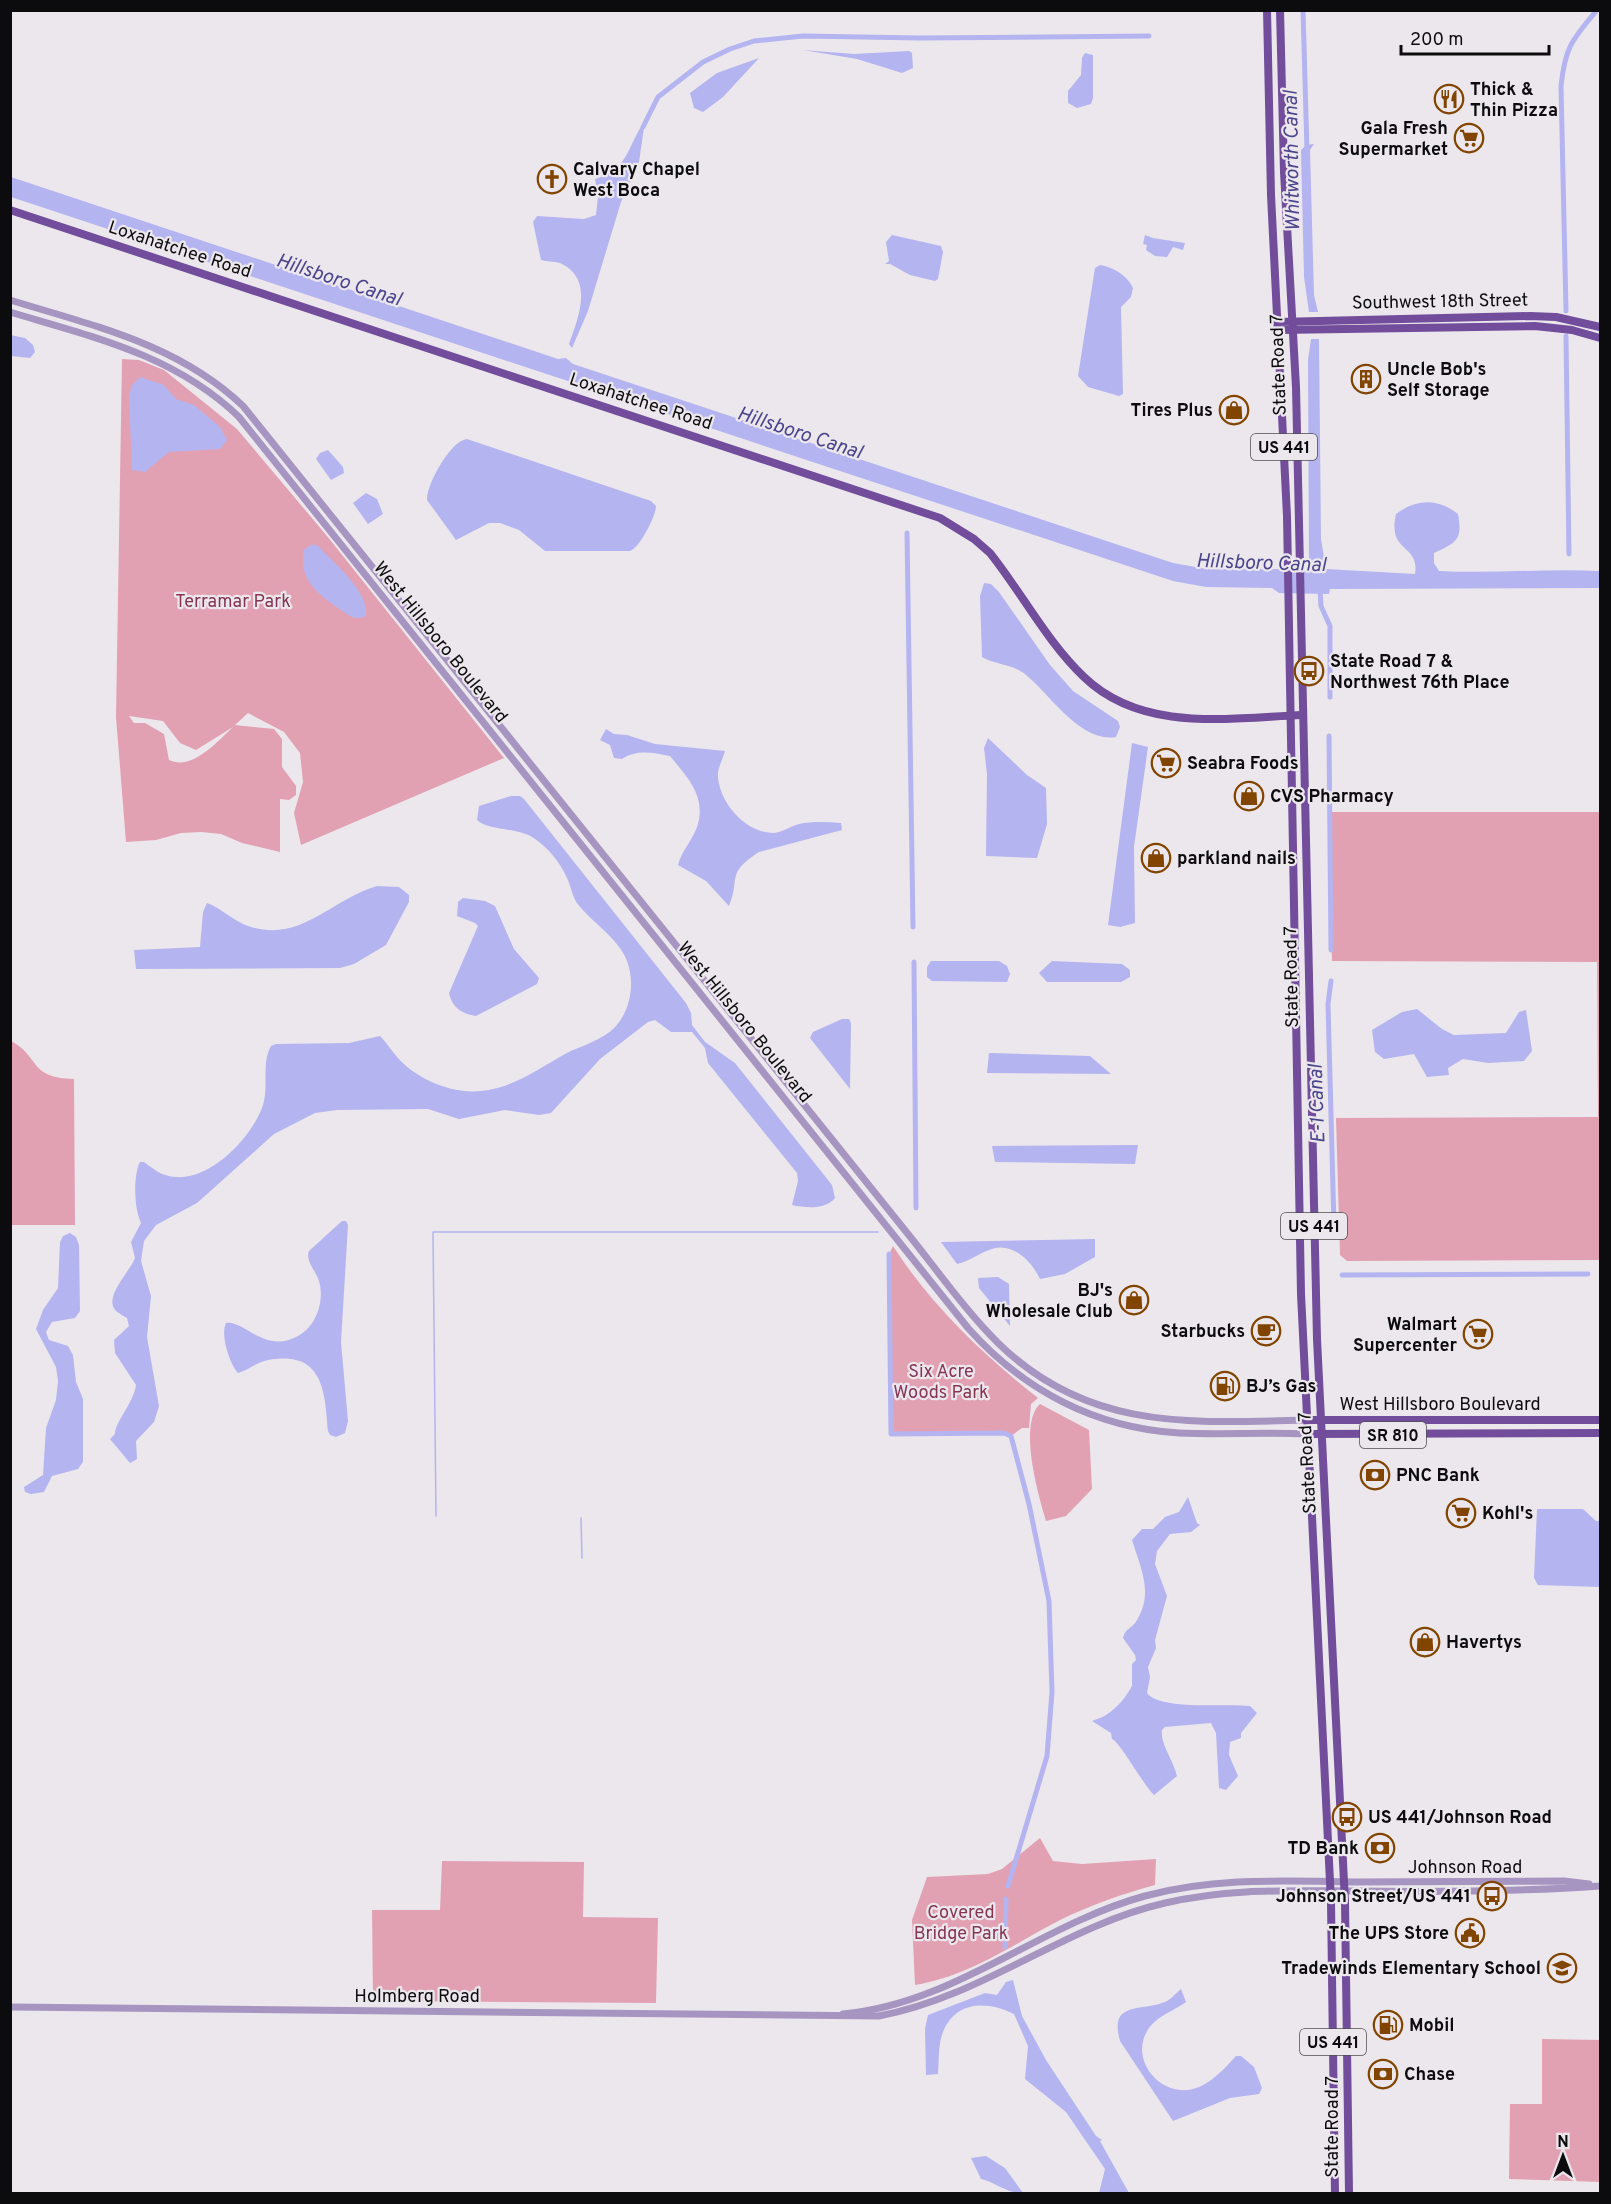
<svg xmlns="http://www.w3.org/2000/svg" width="1611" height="2204" font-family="Overpass,sans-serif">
	<rect width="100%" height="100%" fill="#ece7ec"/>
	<!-- green -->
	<g fill="#e2a1b3" fill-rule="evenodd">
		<path d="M122,359L139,360L164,370L237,429L327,536L504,758L301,845L294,813L303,782L300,753L284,732L248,713L235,725L274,729L282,739V767L296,786V795L289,800L280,799V852L242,843L221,834L201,832L181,833L156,840L126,842L116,717ZM129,716L163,721L180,743L196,750L233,727C217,742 192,771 169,760L164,734L145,723H134Z"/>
		<polygon points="1328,812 1600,812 1599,1260 1347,1261 1340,1255 1336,1118 1598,1117 1597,962 1332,961"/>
		<path d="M11,1041C40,1056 28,1078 74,1079L75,1225H11Z"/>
		<path d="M893,1246C931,1305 983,1355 1038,1398L1031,1404L1029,1428H1022L1011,1436L1004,1433L891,1434L889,1254Z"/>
		<path d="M1040,1404L1089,1430L1092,1489L1066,1516L1046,1521C1038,1495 1018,1424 1040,1404Z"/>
		<path d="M1040,1838L1053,1861L1082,1864L1156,1859L1155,1885C1122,1894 1091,1905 1060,1920C1012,1945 970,1976 915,1985L912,1920L927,1877L988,1874L1002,1869Z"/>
		<polygon points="442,1861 584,1862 583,1917 658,1918 656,2003 373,2001 372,1910 440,1910"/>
		<polygon points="1542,2039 1600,2040 1600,2182 1509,2179 1510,2104 1542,2104"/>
	</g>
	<!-- water -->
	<g fill="#b4b4f0">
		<polygon points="803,50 854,54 909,51 912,53 913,68 902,73 857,59"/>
		<polygon points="1085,53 1093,55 1093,98 1091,104 1077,108 1068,103 1068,91 1081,75 1082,58"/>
		<polygon points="759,58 723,97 703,112 694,108 690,93 717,73"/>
		<path d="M645,121L639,162L621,202L588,311L572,348L569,344C578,318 595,279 560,263C554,261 547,262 541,260L533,222L537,216L584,219L596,215L598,196L595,179C630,169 627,145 645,121Z"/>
		<polygon points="1314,144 1310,150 1314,295 1318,312 1309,312 1304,277 1301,150 1306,145"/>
		<path d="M11,177L558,359L566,358L573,364L1173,563L1207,569H1309L1308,360L1311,339H1319L1321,539L1326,569L1415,574C1420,543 1387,554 1396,514C1416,499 1438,498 1458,514C1463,540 1456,543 1434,553V563L1439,571C1493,574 1547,568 1600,571V588L1330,589L1329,594L1279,593L1272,588L1206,587L1173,581L11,197Z"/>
		<polygon points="892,235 941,246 943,252 938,279 935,281 910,275 890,264 885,264 889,261 886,242"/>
		<polygon points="1145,235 1153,238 1185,243 1183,250 1173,247 1167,257 1155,256 1146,250 1147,245 1143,244"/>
		<path d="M1100,265C1113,267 1128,276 1133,288L1131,297L1121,307L1123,394L1119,396L1088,387L1078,376L1094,274L1095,268Z"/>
		<polygon points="10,335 25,338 33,345 35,352 30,358 11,356"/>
		<polygon points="140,377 164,385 176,399 194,405 220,427 227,440 220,449 169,452 145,472 132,470 129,396 132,385"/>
		<path d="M467,439L651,501L656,506C656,516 639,549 630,551H545L519,530L500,523H489L456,540L427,500C426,485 451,440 467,439Z"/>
		<polygon points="328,450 343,467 344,473 331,480 316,459 320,453"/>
		<polygon points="366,493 377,499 383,514 368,524 353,503"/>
		<path d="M310,545H317C333,562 369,591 366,616C354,621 351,616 341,610C319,595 298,580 304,550Z"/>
		<path d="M984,583L991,584L999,592L1050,665L1073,691L1118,721L1120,727L1116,737C1080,743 1050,694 1026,675C1013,664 996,665 982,657L980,596Z"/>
		<path d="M606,729L614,734L627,735L655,744L725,751C723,759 717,769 718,777C720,803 745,832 772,833C781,833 791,826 799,824C812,821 827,822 841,823L842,830L759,852C725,874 741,878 729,906L706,881L678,865C682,850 692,841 697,827C707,797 688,778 670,756C652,753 638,749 622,759L614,758L610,745L600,740Z"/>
		<polygon points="988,738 1027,775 1046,788 1047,824 1037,858 986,856 987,774 984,748"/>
		<polygon points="1132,743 1148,747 1134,847 1135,923 1120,927 1108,925"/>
		<path d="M511,796H520L524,799L686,1003L691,1013L692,1025L705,1042L735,1063L832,1185L835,1198C825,1210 806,1208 792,1205L798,1181L797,1173L708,1063L705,1048L692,1032H671L655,1020L648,1022L600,1059L551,1113L539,1115L505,1110L459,1119L428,1109L337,1110L315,1113L274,1134L197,1203L156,1225L144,1241L141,1261L151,1296L147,1337L159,1406L154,1422L136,1441L137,1459L130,1463L110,1439L115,1434C114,1424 134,1402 136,1385L115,1353L114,1340L129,1326L127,1318C124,1316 121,1315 119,1313C99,1301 130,1272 135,1258L131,1242L141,1223C134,1209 133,1175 140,1162H144C155,1170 161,1176 176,1177C212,1180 253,1136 263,1105C269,1086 261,1063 271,1046L276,1044L349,1043L380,1036C386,1042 391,1050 397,1057C414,1076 439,1088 464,1091C503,1095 533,1072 565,1054C582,1045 602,1041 616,1026C631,1009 635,982 627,961C618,937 592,923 577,903C572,896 571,886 567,878C560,862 547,846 532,837C517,828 486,830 477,820L479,806Z"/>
		<path d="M377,886L399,887L409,895V902L386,945L354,964L340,968L136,969L134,950L200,947L203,912L207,903C223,909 234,922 251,927C302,942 330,900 377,886Z"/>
		<path d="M463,898L485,901L495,906L514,949L539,978L537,984L476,1016C463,1014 452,1008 449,993L478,926L475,923L457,916L458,902Z"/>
		<polygon points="931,961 999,961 1007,966 1010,974 1007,982 932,981 927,977 927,967"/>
		<polygon points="1052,961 1122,964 1130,970 1130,977 1121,982 1047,982 1039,973"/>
		<polygon points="1417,1009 1442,1029 1454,1035 1506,1033 1519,1012 1526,1010 1532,1051 1524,1061 1488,1063 1463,1059 1448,1068 1449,1075 1427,1077 1414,1054 1384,1059 1375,1052 1372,1030 1402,1012"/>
		<polygon points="842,1019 849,1019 851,1023 850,1089 810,1038 813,1032"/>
		<polygon points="989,1053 1090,1056 1111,1074 987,1073"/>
		<polygon points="1138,1145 1135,1164 995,1162 992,1146"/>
		<path d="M342,1221H346L348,1225L341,1342L348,1421L345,1433L336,1437L330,1435L328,1431C325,1391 323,1350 268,1360C257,1362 249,1370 238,1373C230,1364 220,1335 226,1323C244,1320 264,1353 296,1337C316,1328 325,1301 319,1281C316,1271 305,1261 309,1251Z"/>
		<polygon points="70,1233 76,1237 79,1245 80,1311 75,1318 52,1322 46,1332 49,1340 68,1346 73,1355 76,1382 83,1399 83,1462 78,1469 52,1476 44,1492 31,1494 25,1492 24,1487 43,1475 46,1428 56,1400 58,1381 56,1367 36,1329 43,1310 58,1288 60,1242 63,1236"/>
		<path d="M1095,1239V1257L1065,1274L1040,1279C1032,1262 1013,1242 992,1249C979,1253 970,1261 957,1264L941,1242Z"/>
		<polygon points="998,1277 1009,1284 1010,1326 979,1288 978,1278"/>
		<path d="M1188,1497L1197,1523L1200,1525L1191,1532L1170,1534L1157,1551L1155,1564L1167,1596L1155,1640L1156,1648L1148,1667L1150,1677L1147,1693C1160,1711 1228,1703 1250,1706L1257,1713L1241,1733V1738L1230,1742L1229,1755L1238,1776L1226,1790L1219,1788L1216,1733L1211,1723L1165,1727L1162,1730C1160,1744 1173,1759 1177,1776L1154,1795C1142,1783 1120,1742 1112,1739L1111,1733L1092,1721C1096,1719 1101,1718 1106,1715C1118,1707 1126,1697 1132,1686V1664L1136,1660L1135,1655L1123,1638C1125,1628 1132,1629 1137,1620C1154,1592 1140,1567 1132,1540L1142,1529H1153L1165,1517L1179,1512Z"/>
		<polygon points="1537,1509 1583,1509 1596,1521 1600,1521 1600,1587 1538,1585 1534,1578"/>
		<path d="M1013,1980L1022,2016L1046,2060L1096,2136L1102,2140L1100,2141L1129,2193H1099L1105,2169L1066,2112L1025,2079L1028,2046L1014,2014C988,2001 956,2000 943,2032C938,2044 939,2061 938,2074L926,2075L925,2029L928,2015L985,1993L997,1995L1006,1982Z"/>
		<path d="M1181,1989L1186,2002C1172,2012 1154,2017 1146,2033C1131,2063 1162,2097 1193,2089C1210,2085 1225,2068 1236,2056H1241L1254,2067L1262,2088L1259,2094L1230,2098L1173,2121L1120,2041C1109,2002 1139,2011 1162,2003C1170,2001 1175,1994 1181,1989Z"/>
		<path d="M986,2156L1005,2168L1023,2193C1008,2194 995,2182 981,2179L971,2158Z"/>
	</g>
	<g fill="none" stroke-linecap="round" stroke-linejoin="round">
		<!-- stream -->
		<g stroke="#b4b4f0" stroke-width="1.5">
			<polyline points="436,1516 433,1232 878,1232"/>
			<polyline points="581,1518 582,1558"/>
		</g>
		<!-- canal -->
		<g stroke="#b4b4f0" stroke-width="5">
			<polyline points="1303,10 1307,151"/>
			<polyline points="643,127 658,97 703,62 730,49 754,41 803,36 920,38 1149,36"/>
			<path d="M1566,311L1561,86C1565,47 1572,40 1597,10"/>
			<polyline points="1566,336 1569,554"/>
			<polyline points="907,533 913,927"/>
			<polyline points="1320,590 1321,606 1330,626 1330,697"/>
			<polyline points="1329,736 1331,950"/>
			<polyline points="914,962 916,1208"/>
			<polyline points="1331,981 1328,1004 1334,1226"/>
			<polyline points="889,1254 891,1434 1004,1433 1011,1436 1029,1504 1049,1601 1052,1692 1047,1756 1008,1886"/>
			<polyline points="1342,1275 1588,1274"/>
			<polyline points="1005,1947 1006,1899"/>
		</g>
		<!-- minor -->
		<g stroke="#a795c1" stroke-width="7">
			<path d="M10,300C94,326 178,344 243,406L908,1234C937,1270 965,1310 998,1343C1088,1431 1190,1423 1306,1420"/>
			<path d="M10,312C93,337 175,355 239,417L968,1328C1023,1390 1095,1428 1179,1433C1221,1435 1264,1432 1307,1434"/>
			<path d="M10,2007L879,2016C982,1997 1064,1926 1165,1903C1231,1888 1288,1891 1355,1891C1437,1892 1519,1892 1600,1886"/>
			<path d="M843,2014C954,2004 1039,1925 1145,1896C1215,1877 1284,1881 1356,1882C1425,1882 1495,1881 1564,1881L1589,1884"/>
		</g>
		<!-- major -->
		<g stroke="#714d9b" stroke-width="8">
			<polyline points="1267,10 1271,195 1287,516 1301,1294 1331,1902 1335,2194"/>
			<polyline points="1280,10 1284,172 1296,387 1317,1339 1345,1902 1349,2194"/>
			<path d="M10,210L940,518L974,539L990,553C1022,593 1047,642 1084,677C1142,733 1229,718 1302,715"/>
			<polyline points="1278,322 1530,316 1556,317 1600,327"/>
			<polyline points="1279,330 1535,326 1572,330 1600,338"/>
			<polyline points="1306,1420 1600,1420"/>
			<polyline points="1307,1434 1600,1433"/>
		</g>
	</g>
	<!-- icons -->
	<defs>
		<g id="restaurant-ring" transform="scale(1.5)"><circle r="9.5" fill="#ece7ec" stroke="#814500" stroke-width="1.5"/><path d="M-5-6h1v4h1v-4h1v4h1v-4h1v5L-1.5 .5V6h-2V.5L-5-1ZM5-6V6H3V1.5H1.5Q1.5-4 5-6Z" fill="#814500"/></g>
		<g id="supermarket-ring" transform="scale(1.5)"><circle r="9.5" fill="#ece7ec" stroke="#814500" stroke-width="1.5"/><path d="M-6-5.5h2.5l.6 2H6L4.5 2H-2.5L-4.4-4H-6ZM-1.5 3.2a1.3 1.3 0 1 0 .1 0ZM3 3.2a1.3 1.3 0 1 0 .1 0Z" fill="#814500"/></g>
		<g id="church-ring" transform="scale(1.5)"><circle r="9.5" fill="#ece7ec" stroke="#814500" stroke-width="1.5"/><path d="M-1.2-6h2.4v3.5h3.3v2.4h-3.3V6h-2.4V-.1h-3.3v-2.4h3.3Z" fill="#814500"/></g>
		<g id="building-ring" transform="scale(1.5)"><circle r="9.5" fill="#ece7ec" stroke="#814500" stroke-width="1.5"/><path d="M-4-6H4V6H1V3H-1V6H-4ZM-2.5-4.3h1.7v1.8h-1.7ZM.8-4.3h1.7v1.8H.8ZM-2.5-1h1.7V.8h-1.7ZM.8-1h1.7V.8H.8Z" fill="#814500"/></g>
		<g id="shop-ring" transform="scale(1.5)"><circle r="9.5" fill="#ece7ec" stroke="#814500" stroke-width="1.5"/><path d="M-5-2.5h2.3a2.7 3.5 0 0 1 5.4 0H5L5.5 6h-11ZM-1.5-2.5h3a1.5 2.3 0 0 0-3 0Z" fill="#814500"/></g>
		<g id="bus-ring" transform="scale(1.5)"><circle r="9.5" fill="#ece7ec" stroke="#814500" stroke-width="1.5"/><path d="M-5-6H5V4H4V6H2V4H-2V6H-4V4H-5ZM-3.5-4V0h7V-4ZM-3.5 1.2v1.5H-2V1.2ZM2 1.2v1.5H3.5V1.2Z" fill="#814500"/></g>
		<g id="cafe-ring" transform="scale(1.5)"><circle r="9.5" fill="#ece7ec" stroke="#814500" stroke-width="1.5"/><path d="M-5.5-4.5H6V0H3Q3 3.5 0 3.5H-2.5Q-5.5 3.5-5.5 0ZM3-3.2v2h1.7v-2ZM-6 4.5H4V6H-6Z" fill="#814500"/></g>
		<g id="fuel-ring" transform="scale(1.5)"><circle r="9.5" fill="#ece7ec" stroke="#814500" stroke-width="1.5"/><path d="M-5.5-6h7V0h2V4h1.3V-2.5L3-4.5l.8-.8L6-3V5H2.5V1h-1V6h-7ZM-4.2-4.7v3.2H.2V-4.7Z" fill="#814500"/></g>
		<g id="bank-ring" transform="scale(1.5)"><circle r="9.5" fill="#ece7ec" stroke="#814500" stroke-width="1.5"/><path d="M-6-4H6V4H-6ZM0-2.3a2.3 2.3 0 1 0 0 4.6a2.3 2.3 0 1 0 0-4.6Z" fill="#814500"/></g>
		<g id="civic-ring" transform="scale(1.5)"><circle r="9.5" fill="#ece7ec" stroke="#814500" stroke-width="1.5"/><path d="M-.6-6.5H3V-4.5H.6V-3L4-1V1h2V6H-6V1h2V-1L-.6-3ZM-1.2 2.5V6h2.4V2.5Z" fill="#814500"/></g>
		<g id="school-ring" transform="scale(1.5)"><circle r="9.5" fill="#ece7ec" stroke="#814500" stroke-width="1.5"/><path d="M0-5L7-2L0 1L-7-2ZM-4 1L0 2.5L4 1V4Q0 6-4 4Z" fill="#814500"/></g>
	</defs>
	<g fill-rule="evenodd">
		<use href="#restaurant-ring" x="1449" y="99"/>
		<use href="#supermarket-ring" x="1469" y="138"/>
		<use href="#church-ring" x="552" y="179"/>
		<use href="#building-ring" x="1366" y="379"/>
		<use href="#shop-ring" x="1234" y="410"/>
		<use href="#bus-ring" x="1309" y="671"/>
		<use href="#supermarket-ring" x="1166" y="763"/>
		<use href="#shop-ring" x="1249" y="796"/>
		<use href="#shop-ring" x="1156" y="858"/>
		<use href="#shop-ring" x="1134" y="1300"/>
		<use href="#cafe-ring" x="1266" y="1331"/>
		<use href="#supermarket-ring" x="1478" y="1334"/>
		<use href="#fuel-ring" x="1225" y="1386"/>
		<use href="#bank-ring" x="1375" y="1475"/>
		<use href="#supermarket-ring" x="1461" y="1513"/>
		<use href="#shop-ring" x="1425" y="1642"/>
		<use href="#bus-ring" x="1347" y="1817"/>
		<use href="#bank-ring" x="1380" y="1848"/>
		<use href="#bus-ring" x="1492" y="1896"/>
		<use href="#civic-ring" x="1470" y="1933"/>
		<use href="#school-ring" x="1562" y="1968"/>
		<use href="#fuel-ring" x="1388" y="2025"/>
		<use href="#bank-ring" x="1383" y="2074"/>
	</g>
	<g text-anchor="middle" stroke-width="4.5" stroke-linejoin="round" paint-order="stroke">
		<!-- shield labels -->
		<g fill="#ece7ec" stroke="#4f4d50" stroke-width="1.5">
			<rect x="1251" y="434" width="66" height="26" rx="4.5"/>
			<rect x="1281" y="1213" width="66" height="26" rx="4.5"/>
			<rect x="1360" y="1422" width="66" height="26" rx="4.5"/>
			<rect x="1300" y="2029" width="66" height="26" rx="4.5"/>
		</g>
		<g font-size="16" font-weight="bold" fill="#0c0b0d">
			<text x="1284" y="453">US 441</text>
			<text x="1314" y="1232">US 441</text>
			<text x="1393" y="1441">SR 810</text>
			<text x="1333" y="2048">US 441</text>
		</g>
		<!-- poi labels -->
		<g font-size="18" font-weight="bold" fill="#0c0b0d" stroke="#ece7ec" text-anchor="start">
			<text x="1470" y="95">Thick &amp;<tspan x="1470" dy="21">Thin Pizza</tspan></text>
			<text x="1448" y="134" text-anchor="end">Gala Fresh<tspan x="1448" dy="21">Supermarket</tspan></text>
			<text x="573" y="175">Calvary Chapel<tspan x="573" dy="21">West Boca</tspan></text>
			<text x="1387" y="375">Uncle Bob's<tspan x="1387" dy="21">Self Storage</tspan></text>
			<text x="1213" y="416" text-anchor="end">Tires Plus</text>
			<text x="1330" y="667">State Road 7 &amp;<tspan x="1330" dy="21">Northwest 76th Place</tspan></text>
			<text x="1187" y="769">Seabra Foods</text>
			<text x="1270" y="802">CVS Pharmacy</text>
			<text x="1177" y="864">parkland nails</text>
			<text x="1113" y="1296" text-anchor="end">BJ's<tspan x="1113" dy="21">Wholesale Club</tspan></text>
			<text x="1457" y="1330" text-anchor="end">Walmart<tspan x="1457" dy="21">Supercenter</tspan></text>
			<text x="1245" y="1337" text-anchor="end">Starbucks</text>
			<text x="1246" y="1392">BJ’s Gas</text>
			<text x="1396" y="1481">PNC Bank</text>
			<text x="1482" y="1519">Kohl's</text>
			<text x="1446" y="1648">Havertys</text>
			<text x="1368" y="1823">US 441/Johnson Road</text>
			<text x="1359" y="1854" text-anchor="end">TD Bank</text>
			<text x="1471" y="1902" text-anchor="end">Johnson Street/US 441</text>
			<text x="1449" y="1939" text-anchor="end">The UPS Store</text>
			<text x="1541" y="1974" text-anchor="end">Tradewinds Elementary School</text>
			<text x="1409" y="2031">Mobil</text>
			<text x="1404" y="2080">Chase</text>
		</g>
		<!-- street labels -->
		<g font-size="18" fill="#0c0b0d" stroke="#ece7ec">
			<text transform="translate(180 249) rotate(18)" y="6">Loxahatchee Road</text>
			<text transform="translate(1440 301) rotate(-1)" y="6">Southwest 18th Street</text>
			<text transform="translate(1278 365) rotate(-92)" y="6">State Road 7</text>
			<text transform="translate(641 401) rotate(18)" y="6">Loxahatchee Road</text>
			<text transform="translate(441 642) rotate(51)" y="6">West Hillsboro Boulevard</text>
			<text transform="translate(1291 977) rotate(-91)" y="6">State Road 7</text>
			<text transform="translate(745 1022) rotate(51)" y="6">West Hillsboro Boulevard</text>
			<text x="1440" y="1410">West Hillsboro Boulevard</text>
			<text transform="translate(1307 1463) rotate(-93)" y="6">State Road 7</text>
			<text x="1465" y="1873">Johnson Road</text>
			<text x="417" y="2002">Holmberg Road</text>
			<text transform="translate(1332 2127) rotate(-90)" y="6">State Road 7</text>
		</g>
		<!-- park labels -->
		<g font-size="18" fill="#853451" stroke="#ece7ec">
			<text x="233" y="607">Terramar Park</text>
			<text x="941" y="1377">Six Acre<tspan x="941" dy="21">Woods Park</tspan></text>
			<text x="961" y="1918">Covered<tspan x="961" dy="21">Bridge Park</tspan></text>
		</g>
		<!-- water labels -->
		<g font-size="20" font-style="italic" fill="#4a448c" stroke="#ece7ec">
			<text transform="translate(1291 161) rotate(-91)" y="7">Whitworth Canal</text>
			<text transform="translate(339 279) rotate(18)" y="7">Hillsboro Canal</text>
			<text transform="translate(800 432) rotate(18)" y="7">Hillsboro Canal</text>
			<text transform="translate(1261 562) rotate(2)" y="7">Hillsboro Canal</text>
			<text transform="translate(1316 1104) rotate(-92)" y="7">E-1 Canal</text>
		</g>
	</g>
	<!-- border -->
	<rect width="1611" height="2204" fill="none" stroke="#0c0b0d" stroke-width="24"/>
	<!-- north arrow -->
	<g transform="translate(1563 2156)" stroke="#ece7ec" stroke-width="4.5" paint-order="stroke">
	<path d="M0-4.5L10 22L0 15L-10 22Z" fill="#0c0b0d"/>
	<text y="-9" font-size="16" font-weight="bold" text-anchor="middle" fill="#0c0b0d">N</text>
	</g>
	<!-- scale -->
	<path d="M1401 45v9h148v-9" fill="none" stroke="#0c0b0d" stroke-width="3"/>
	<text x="1410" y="45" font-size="18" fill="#0c0b0d" stroke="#ece7ec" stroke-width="4.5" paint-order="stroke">200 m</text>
</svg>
